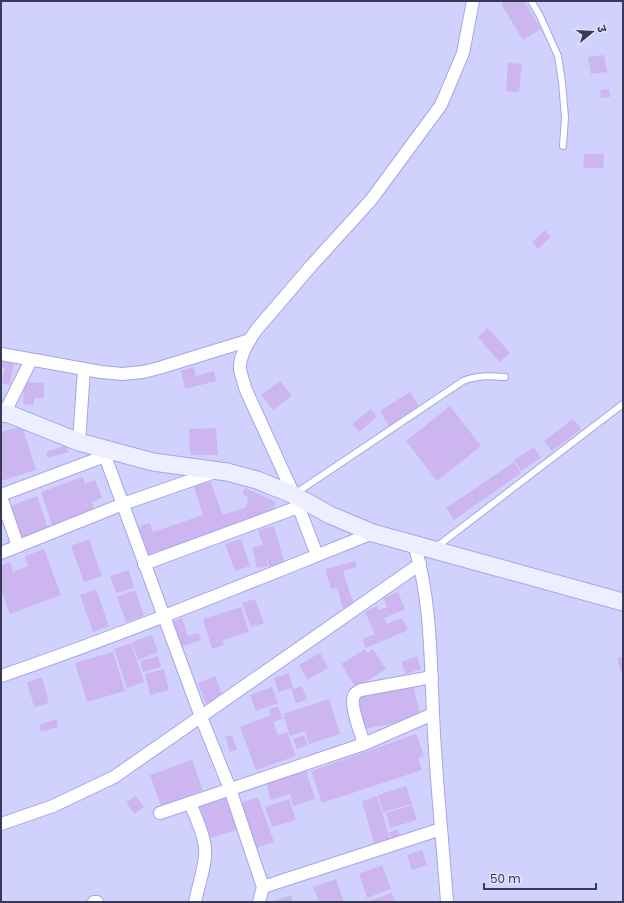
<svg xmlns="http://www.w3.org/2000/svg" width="624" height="903" font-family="Poppins,'Noto Sans Devanagari',sans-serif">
	<rect width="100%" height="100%" fill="#d0d2fd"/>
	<!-- building -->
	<g fill="#cdb5f0">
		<polygon points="502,1 524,1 541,29 523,40 501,4 503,3"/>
		<polygon points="604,55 607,72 591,74 588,57"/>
		<polygon points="508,63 522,64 519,92 506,91"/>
		<polygon points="609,89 610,97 601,98 600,90"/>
		<polygon points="584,154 604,154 603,168 583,168"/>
		<polygon points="545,230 551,237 538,249 532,242"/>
		<polygon points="488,328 510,353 499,362 478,337"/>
		<polygon points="1,361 14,363 10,385 2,383 5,368 1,367"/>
		<polygon points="194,367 196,376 214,371 216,381 185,389 181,370"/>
		<polygon points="280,381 292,396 273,410 261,395"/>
		<polygon points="24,382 44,383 44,398 34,398 34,405 23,404"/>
		<polygon points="410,392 419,407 389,426 380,411"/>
		<polygon points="450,406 481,446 437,481 406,441"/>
		<polygon points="371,409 377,417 359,432 352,424"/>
		<polygon points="573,419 581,429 552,451 544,441"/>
		<polygon points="22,426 36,470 1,481 1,432"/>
		<polygon points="216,428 218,455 190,455 189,429"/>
		<polygon points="66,445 69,452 48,458 46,452"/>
		<polygon points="534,447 541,458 521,471 514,460"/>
		<polygon points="514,462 521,473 454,520 446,508"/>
		<polygon points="83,477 85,484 95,480 102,498 92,502 94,510 63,521 65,527 54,531 41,492"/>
		<polygon points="210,481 223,515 246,507 248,497 242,494 245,488 274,501 276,504 272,509 145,557 137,527 150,523 153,532 203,515 194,487"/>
		<polygon points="37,496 49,531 21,541 8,507"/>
		<polygon points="274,526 285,565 270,569 265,552 268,566 257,568 252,548 263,545 258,530"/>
		<polygon points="89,539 102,576 84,582 71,546"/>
		<polygon points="241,539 250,566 235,571 225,544"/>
		<polygon points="44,549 61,595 10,614 1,590 1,566 10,562 13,572 28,566 25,556"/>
		<polygon points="355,561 357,567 343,571 354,605 343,608 337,588 331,589 325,569"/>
		<polygon points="129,570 134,588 116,593 110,576"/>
		<polygon points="96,589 109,626 93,632 80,595"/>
		<polygon points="135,590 144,616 126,622 117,597"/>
		<polygon points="398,592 405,609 384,618 387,624 402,618 408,630 366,648 362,639 375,634 365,612 377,606 379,610 387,607 384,598"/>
		<polygon points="255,599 264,623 251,627 242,603"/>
		<polygon points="241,607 249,632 223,640 224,645 212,649 203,619"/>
		<polygon points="182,618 188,636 198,633 201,640 181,647 172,622"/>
		<polygon points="152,635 158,652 138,660 132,642"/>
		<polygon points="131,643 144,682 127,688 114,649"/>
		<polygon points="365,649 367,653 373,649 386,669 356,688 341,664"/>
		<polygon points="113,652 125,691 87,702 75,663"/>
		<polygon points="320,653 328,668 307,680 299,665"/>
		<polygon points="158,656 161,667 143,672 140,661"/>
		<polygon points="417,656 421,669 406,674 401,662"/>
		<polygon points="623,656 623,671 621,672 617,658"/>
		<polygon points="164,669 169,690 150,695 145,674"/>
		<polygon points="289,673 293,689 302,686 307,700 296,703 291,688 278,692 274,678"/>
		<polygon points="215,676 223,697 206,704 198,683"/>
		<polygon points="42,677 49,703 34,707 27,682"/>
		<polygon points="413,684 421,718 365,729 358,696"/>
		<polygon points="272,687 278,703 256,711 250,695"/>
		<polygon points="329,699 340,734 309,744 305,731 290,736 283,714"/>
		<polygon points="278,706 283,719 273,722 278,735 287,732 296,756 256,770 240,727 271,715 269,709"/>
		<polygon points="56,719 58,727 41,732 39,725"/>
		<polygon points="416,734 424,756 418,758 422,770 322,803 311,771"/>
		<polygon points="232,735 237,750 230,752 225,737"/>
		<polygon points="304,735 308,745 297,749 293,739"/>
		<polygon points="192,760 203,790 161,806 150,775"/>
		<polygon points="306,771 315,799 293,806 290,794 271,800 266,783"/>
		<polygon points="406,786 412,804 383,812 378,795"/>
		<polygon points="136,796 144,807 134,814 126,802"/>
		<polygon points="377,796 390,839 374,843 362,801"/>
		<polygon points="258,797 274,842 257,848 241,803"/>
		<polygon points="227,798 237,830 210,838 200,807"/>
		<polygon points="289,799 296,820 272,827 265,807"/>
		<polygon points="412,805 417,820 390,828 386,813"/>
		<polygon points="397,829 402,838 394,843 389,833"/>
		<polygon points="422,850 427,865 412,870 407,855"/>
		<polygon points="382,865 391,889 367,898 359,874"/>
		<polygon points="336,879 344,902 319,902 313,887"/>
		<polygon points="392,893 395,902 367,902"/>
		<polygon points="291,895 293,902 274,902 274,901"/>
	</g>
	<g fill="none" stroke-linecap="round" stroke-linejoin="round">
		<!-- service casing -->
		<g stroke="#a4a5ea" stroke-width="8">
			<g id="service">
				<polyline points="531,1 539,14 558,56 562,82 565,117 563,146"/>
				<path d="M296,493L463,381C477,375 490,376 505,377"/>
				<polyline points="435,548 623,404"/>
			</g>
		</g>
		<!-- minor casing -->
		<g stroke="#a4a5ea" stroke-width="14">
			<g id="minor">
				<polyline points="1,354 101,372 122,374 143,372 159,368 250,340"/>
				<polyline points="4,414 31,360"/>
				<polyline points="79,442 84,369"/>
				<polyline points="105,456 201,717 230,789 263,887 441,829"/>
				<polyline points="1,495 105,456 109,449"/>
				<polyline points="1,497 18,546"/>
				<path d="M414,544C433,605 430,670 434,733C437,789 443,846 447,902"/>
				<polyline points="1,553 123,504 215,472"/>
				<path d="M317,555L294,495L245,388C244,382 241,375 240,369C239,355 249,340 257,329L311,266L371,200L441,105L463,53L473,1"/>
				<polyline points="144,564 298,507"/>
				<path d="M1,676C127,633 250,582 373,533"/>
				<path d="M364,744C361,733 348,702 355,694C356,692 359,691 361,690L432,677"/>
				<path d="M190,803C196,817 203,832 205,847C207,863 198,886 195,902"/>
				<polyline points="160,813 364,744 433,714"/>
				<polyline points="1,824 53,806 114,777 420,564"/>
				<polyline points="94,902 97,902"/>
				<polyline points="259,902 263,887"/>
			</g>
		</g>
		<!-- secondary casing -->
		<g stroke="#a4a5ea" stroke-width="19">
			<polyline id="secondary" points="1,413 9,414 79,442 153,462 227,472 257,480 294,495 330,515 373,533 623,602"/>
		</g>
		<!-- service -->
		<use href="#service" stroke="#fff" stroke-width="6"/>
		<!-- minor -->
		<use href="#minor" stroke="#fff" stroke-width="12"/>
		<!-- secondary -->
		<use href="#secondary" stroke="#edeeff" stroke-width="17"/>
	</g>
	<!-- border -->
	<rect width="624" height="903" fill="none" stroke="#393a56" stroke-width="4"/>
	<!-- north arrow -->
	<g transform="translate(592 32) rotate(72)" stroke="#dfe1fe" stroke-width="3" paint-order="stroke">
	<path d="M0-3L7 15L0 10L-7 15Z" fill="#393a56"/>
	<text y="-6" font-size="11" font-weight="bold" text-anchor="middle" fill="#393a56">उ</text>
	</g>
	<!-- scale -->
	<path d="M484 883v6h112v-6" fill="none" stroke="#393a56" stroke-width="2"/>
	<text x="490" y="883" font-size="12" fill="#393a56" stroke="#dfe1fe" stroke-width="3" paint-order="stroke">50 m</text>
</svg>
